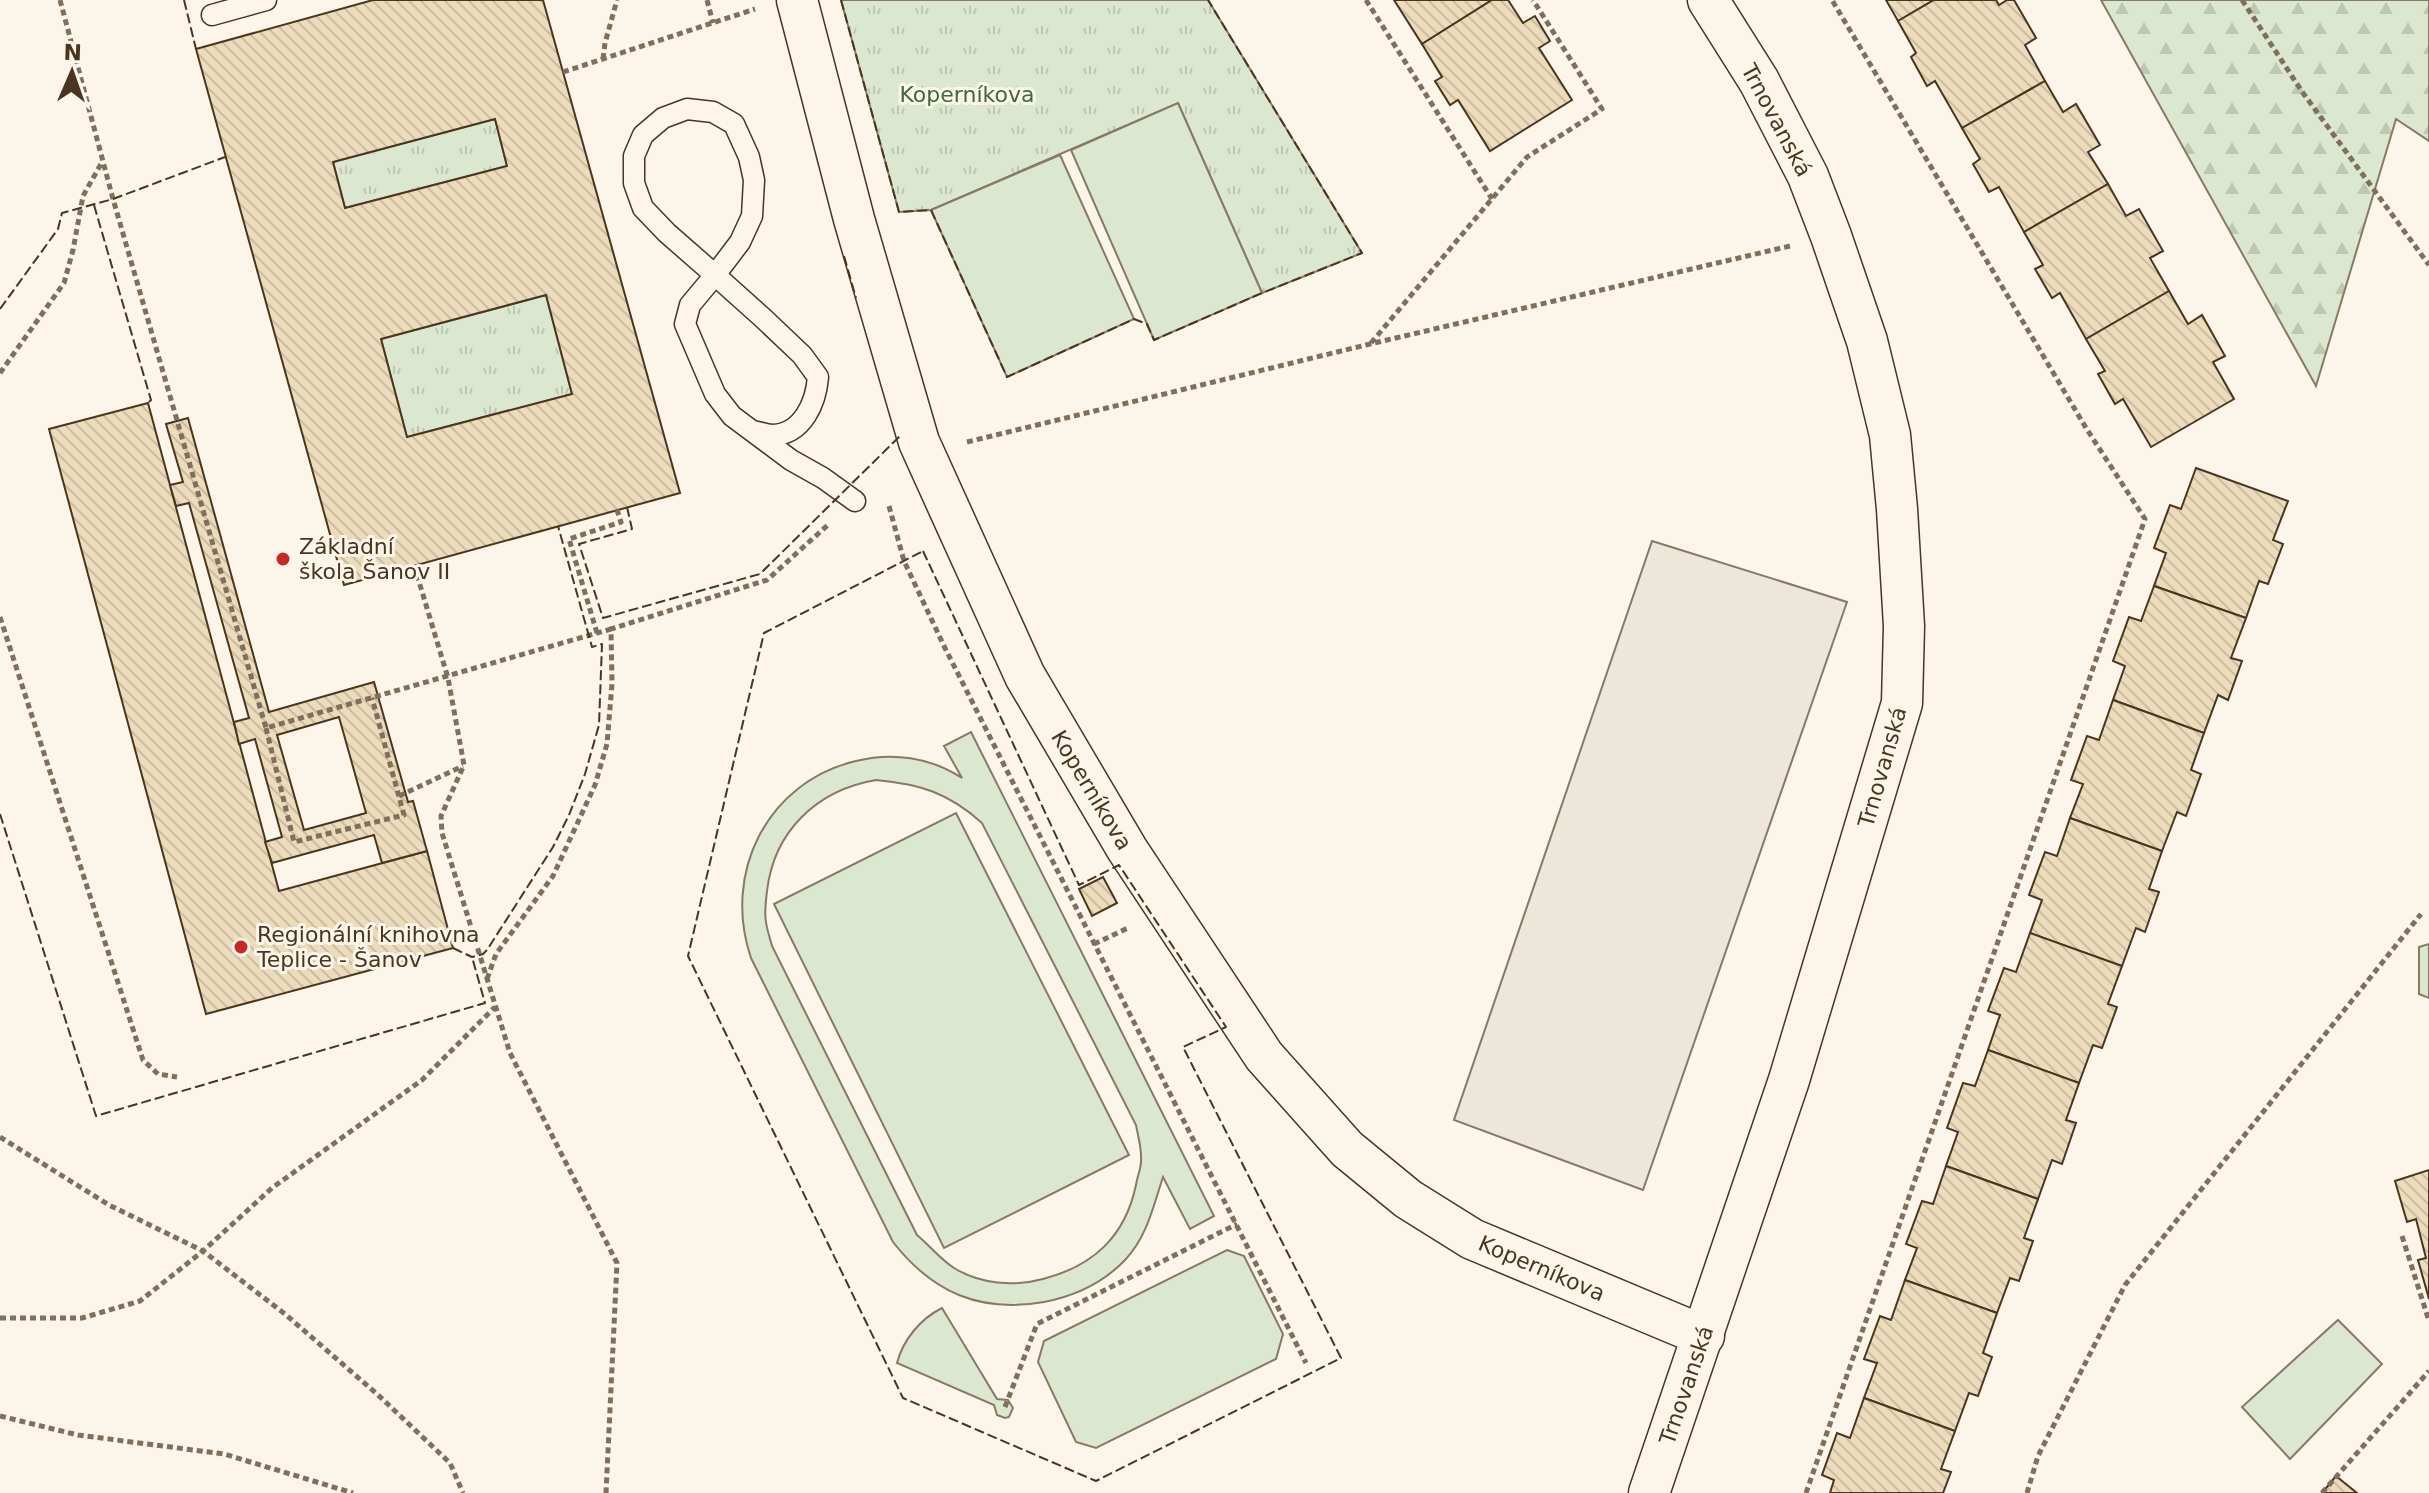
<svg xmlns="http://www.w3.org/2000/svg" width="2429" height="1493" font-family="'DejaVu Sans',sans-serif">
	<defs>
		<pattern id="grass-tufts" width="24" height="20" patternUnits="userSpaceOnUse" patternTransform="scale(2)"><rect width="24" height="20" fill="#dce7d0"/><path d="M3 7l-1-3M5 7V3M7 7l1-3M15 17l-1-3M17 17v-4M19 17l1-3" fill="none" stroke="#bec7b2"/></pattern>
		<pattern id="forest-firs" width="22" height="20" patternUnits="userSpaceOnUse" patternTransform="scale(2)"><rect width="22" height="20" fill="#dce7d0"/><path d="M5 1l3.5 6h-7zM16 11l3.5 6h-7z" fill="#bec7b2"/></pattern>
		<pattern id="building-back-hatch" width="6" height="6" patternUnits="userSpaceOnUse" patternTransform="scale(2)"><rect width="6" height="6" fill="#ecdcbc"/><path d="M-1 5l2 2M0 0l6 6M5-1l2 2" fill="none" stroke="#ccbda1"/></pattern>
	</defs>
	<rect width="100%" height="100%" fill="#fbf6e9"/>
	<!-- grass -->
	<g fill="url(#grass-tufts)" stroke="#887966" stroke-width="2">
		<polygon points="841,0 1208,0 1362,253 1262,293 1178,103 931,210 899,212"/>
		<polygon points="495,119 507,166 345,208 333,162"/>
		<polygon points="546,295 572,394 407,437 381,339"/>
		<polygon points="2429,944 2429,998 2419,994 2419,947"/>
	</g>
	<!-- forest -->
	<polygon fill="url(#forest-firs)" stroke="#887966" stroke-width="2" points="2101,0 2429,0 2429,141 2396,119 2316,386"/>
	<!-- pitch -->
	<g fill="#dce7d0" stroke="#887966" stroke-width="2" fill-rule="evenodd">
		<polygon points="1178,103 1262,293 1154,340 1071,150"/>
		<polygon points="1060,155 1134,319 1007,377 931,210"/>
		<path d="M971,732L1214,1216L1190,1229L1163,1177C1153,1207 1147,1237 1125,1260C1102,1284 1075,1296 1044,1302C980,1313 933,1293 893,1242L751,958C722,873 767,782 856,761C892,752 930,757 962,778L944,746ZM876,780C920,784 949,793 982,823L1136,1125C1138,1136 1142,1149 1141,1161C1141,1169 1137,1177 1136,1185C1125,1237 1093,1266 1043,1279C1014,1287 980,1284 954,1268C941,1260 929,1245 917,1235L772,946C770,938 767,930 766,922C764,912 766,901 767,891C774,831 817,790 876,780Z"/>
		<polygon points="956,813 1129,1155 944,1248 774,904"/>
		<polygon points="1227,1250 1244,1256 1283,1334 1276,1359 1096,1448 1076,1442 1038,1362 1044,1341"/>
		<path d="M942,1308L997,1399L1008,1400L1013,1408L1009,1417L1005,1418L997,1415L994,1405L897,1363C903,1340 920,1319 942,1308Z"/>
		<polygon points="2338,1320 2382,1364 2290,1459 2242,1407"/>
	</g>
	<!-- parking -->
	<polygon fill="#ede7d9" stroke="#887966" stroke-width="2" points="1652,541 1847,602 1643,1190 1454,1120"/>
	<!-- building -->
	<g fill="url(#building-back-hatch)" stroke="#4a3520" stroke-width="2" fill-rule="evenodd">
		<path d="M373,0H543L680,493L344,585L196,49ZM495,119L507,166L345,208L333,162ZM546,295L572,394L407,437L381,339Z"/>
		<polygon points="1394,0 1492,0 1422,44"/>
		<polygon points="1492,0 1508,0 1523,23 1535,16 1550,41 1539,48 1572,100 1490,151 1458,100 1450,105 1435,81 1442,77 1422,44"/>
		<polygon points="1886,0 1934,0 1898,21"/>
		<polygon points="1934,0 1996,0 1999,5 2007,0 2014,0 2036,38 2025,45 2045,81 1962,128 1935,81 1927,86 1911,57 1916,53 1898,21"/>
		<polygon points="2045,81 2063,112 2076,104 2100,145 2088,152 2108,184 2024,232 1999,187 1989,192 1973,164 1980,159 1962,128"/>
		<polygon points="2108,184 2126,216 2139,209 2163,251 2150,258 2169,291 2086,339 2060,293 2052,298 2035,269 2043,265 2024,232"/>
		<polygon points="2169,291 2188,324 2202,315 2225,356 2213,362 2234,399 2151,447 2123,399 2115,404 2098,374 2105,371 2086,339"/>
		<polygon points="148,403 279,891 427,851 453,948 206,1014 49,429"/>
		<path d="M188,418L269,712L374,682L408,802L413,801L427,851L382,863L374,835L272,863L265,842L282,837L255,739L239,744L234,722L249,718L189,503L176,506L170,485L183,482L166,424ZM339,717L366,813L304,830L277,735Z"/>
		<polygon points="2196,468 2288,501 2273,540 2283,544 2268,584 2259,581 2246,618 2154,586 2166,553 2154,548 2170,505 2181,509"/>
		<polygon points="2154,586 2246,618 2231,658 2242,661 2228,700 2218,695 2204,733 2113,700 2125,666 2113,661 2129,617 2141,621"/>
		<polygon points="2113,700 2204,733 2191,770 2201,774 2186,816 2177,812 2162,851 2070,818 2083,784 2071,780 2087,736 2099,740"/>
		<polygon points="2070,818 2162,851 2149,889 2159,892 2145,932 2136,928 2122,966 2030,933 2042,900 2029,895 2045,852 2057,856"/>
		<polygon points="1103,877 1117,903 1092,916 1079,889"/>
		<polygon points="2030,933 2122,966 2108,1004 2117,1007 2102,1048 2093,1045 2079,1083 1988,1050 2000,1015 1988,1011 2004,968 2016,972"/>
		<polygon points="1988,1050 2079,1083 2066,1120 2076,1123 2062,1164 2052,1160 2038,1199 1946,1166 1958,1132 1947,1128 1963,1083 1975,1086"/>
		<polygon points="1946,1166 2038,1199 2024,1238 2033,1241 2019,1281 2010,1278 1997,1313 1905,1280 1917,1248 1906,1244 1922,1201 1933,1204"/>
		<polygon points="2429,1170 2429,1299 2418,1260 2426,1258 2416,1219 2407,1222 2395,1181"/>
		<polygon points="1905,1280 1997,1313 1983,1353 1992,1357 1978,1396 1969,1393 1955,1431 1864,1398 1877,1363 1864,1359 1880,1316 1891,1320"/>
		<polygon points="1864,1398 1955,1431 1941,1469 1951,1472 1943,1493 1830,1493 1834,1480 1822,1475 1837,1433 1850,1438"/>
		<polygon points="2336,1476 2357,1493 2322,1493"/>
	</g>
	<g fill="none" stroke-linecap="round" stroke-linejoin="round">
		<!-- lane casing -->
		<g stroke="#4a3520" stroke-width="23">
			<g id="lane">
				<polyline points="212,15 266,0"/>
				<path d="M753,431C759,432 766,435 773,435C803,434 816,402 818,377L802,355L763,318L715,275L667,233L643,208L634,183V156L643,135L663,118L687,109L713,112L734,124L749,157L754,180L752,216L740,242L715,275L690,305L685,324L715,394L732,416L791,460L823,478L855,501"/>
			</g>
		</g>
		<!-- street casing -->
		<g stroke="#4a3520" stroke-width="43">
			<g id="street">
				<polyline points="797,0 854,219 919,442 1025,676 1127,849 1264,1056 1347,1149 1408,1199 1472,1239 1704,1336"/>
				<polyline points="1649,1493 1789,1080 1902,703 1904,626 1897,509 1890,435 1867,341 1831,236 1808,176 1759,81 1708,0"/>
			</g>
		</g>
		<!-- path -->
		<g stroke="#7f6f5c" stroke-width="5" stroke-dasharray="6 4" stroke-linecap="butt">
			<polyline points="60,0 113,199 266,728 611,629"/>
			<polyline points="707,0 713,23"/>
			<polyline points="1366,0 1492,199"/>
			<polyline points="2242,0 2303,93 2429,265"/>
			<polyline points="603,59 605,43 617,0"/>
			<polyline points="563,72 755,9"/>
			<polyline points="1371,343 1527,157 1602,109 1533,0"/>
			<polyline points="0,373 64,283 73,250 83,196 102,162"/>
			<polyline points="967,442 1370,344 1790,246"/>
			<polyline points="889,506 904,561 944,646 1306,1363"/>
			<polyline points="414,565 448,678 464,765 441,816 442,833 510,1053 617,1263 606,1493"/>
			<polyline points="0,617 143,1060 158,1074 177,1077"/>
			<polyline points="597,633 569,539 621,522 617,510"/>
			<polyline points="266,728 294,842 404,815 372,698"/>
			<polyline points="399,796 463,766"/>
			<polyline points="1094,944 1130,927"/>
			<polyline points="487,979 496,954 553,876 595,785 607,744 612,684 611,629 767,580 830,523"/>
			<polyline points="0,1137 109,1205 203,1251 285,1314 377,1394 450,1463 463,1493"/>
			<polyline points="2402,1236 2429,1321"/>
			<polyline points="0,1318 82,1318 140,1301 203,1251 272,1188 422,1080 495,1007"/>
			<polyline points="1005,1407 1037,1324 1237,1224"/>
			<polyline points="0,1416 78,1435 224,1454 353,1493"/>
			<polyline points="1806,1493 2145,519 2086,428 1832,0"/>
			<polyline points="2027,1493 2038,1456 2125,1285 2421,914"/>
			<polyline points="2322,1493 2429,1371"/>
		</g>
		<!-- lane -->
		<use href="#lane" stroke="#fbf6e9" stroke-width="20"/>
		<!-- street -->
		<use href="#street" stroke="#fbf6e9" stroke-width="40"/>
		<!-- fence -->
		<g stroke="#4a3520" stroke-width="2" stroke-dasharray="10 4" stroke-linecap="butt">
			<polyline points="184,0 196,49"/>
			<polyline points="841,0 899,212 931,210 1007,377 1134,319 1147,324 1154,340 1262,293 1362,253 1208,0"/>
			<polyline points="94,205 151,400 148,403"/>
			<polyline points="844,256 856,298"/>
			<polyline points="0,309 58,229 62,213 113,199 225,157"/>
			<polyline points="627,507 632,529 579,544 603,618 760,574 901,435"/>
			<polygon points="923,551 1079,885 1119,865 1226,1027 1183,1047 1341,1358 1096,1481 903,1398 688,956 764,633"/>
			<polyline points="0,814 96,1116 485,1003 472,957"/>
			<polyline points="453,948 472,957 483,954 487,950 553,847 569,815 585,774 599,725 602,644 592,647 558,526"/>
		</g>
	</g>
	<!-- markers -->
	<g fill="#c62828" stroke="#fbf6e9" stroke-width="3">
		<circle cx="283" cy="559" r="8"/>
		<circle cx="241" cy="947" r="8"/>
	</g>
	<g text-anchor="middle" stroke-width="6" stroke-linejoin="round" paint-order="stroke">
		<!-- park labels -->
		<g font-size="22" fill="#436837" stroke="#fbf6e9">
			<text x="967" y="102">Koperníkova</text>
		</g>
		<!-- street labels -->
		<g font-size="22" fill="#4a3520" stroke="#fbf6e9">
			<text transform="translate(1777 120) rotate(62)" y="8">Trnovanská</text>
			<text transform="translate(1882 767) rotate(-74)" y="8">Trnovanská</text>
			<text transform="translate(1092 790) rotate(59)" y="8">Koperníkova</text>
			<text transform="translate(1542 1268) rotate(23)" y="8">Koperníkova</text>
			<text transform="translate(1686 1385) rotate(-71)" y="8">Trnovanská</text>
		</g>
		<!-- poi labels -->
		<g font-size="22" fill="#4a3520" stroke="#fbf6e9" text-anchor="start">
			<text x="299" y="554">Základní<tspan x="299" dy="25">škola Šanov II</tspan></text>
			<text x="257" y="942">Regionální knihovna<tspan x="257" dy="25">Teplice - Šanov</tspan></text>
		</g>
	</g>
	<!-- north arrow -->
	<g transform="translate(72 72) rotate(2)" stroke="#fbf6e9" stroke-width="6" paint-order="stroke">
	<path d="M0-6L14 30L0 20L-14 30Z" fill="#4a3520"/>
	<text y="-12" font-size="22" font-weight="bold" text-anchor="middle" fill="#4a3520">N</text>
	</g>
</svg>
